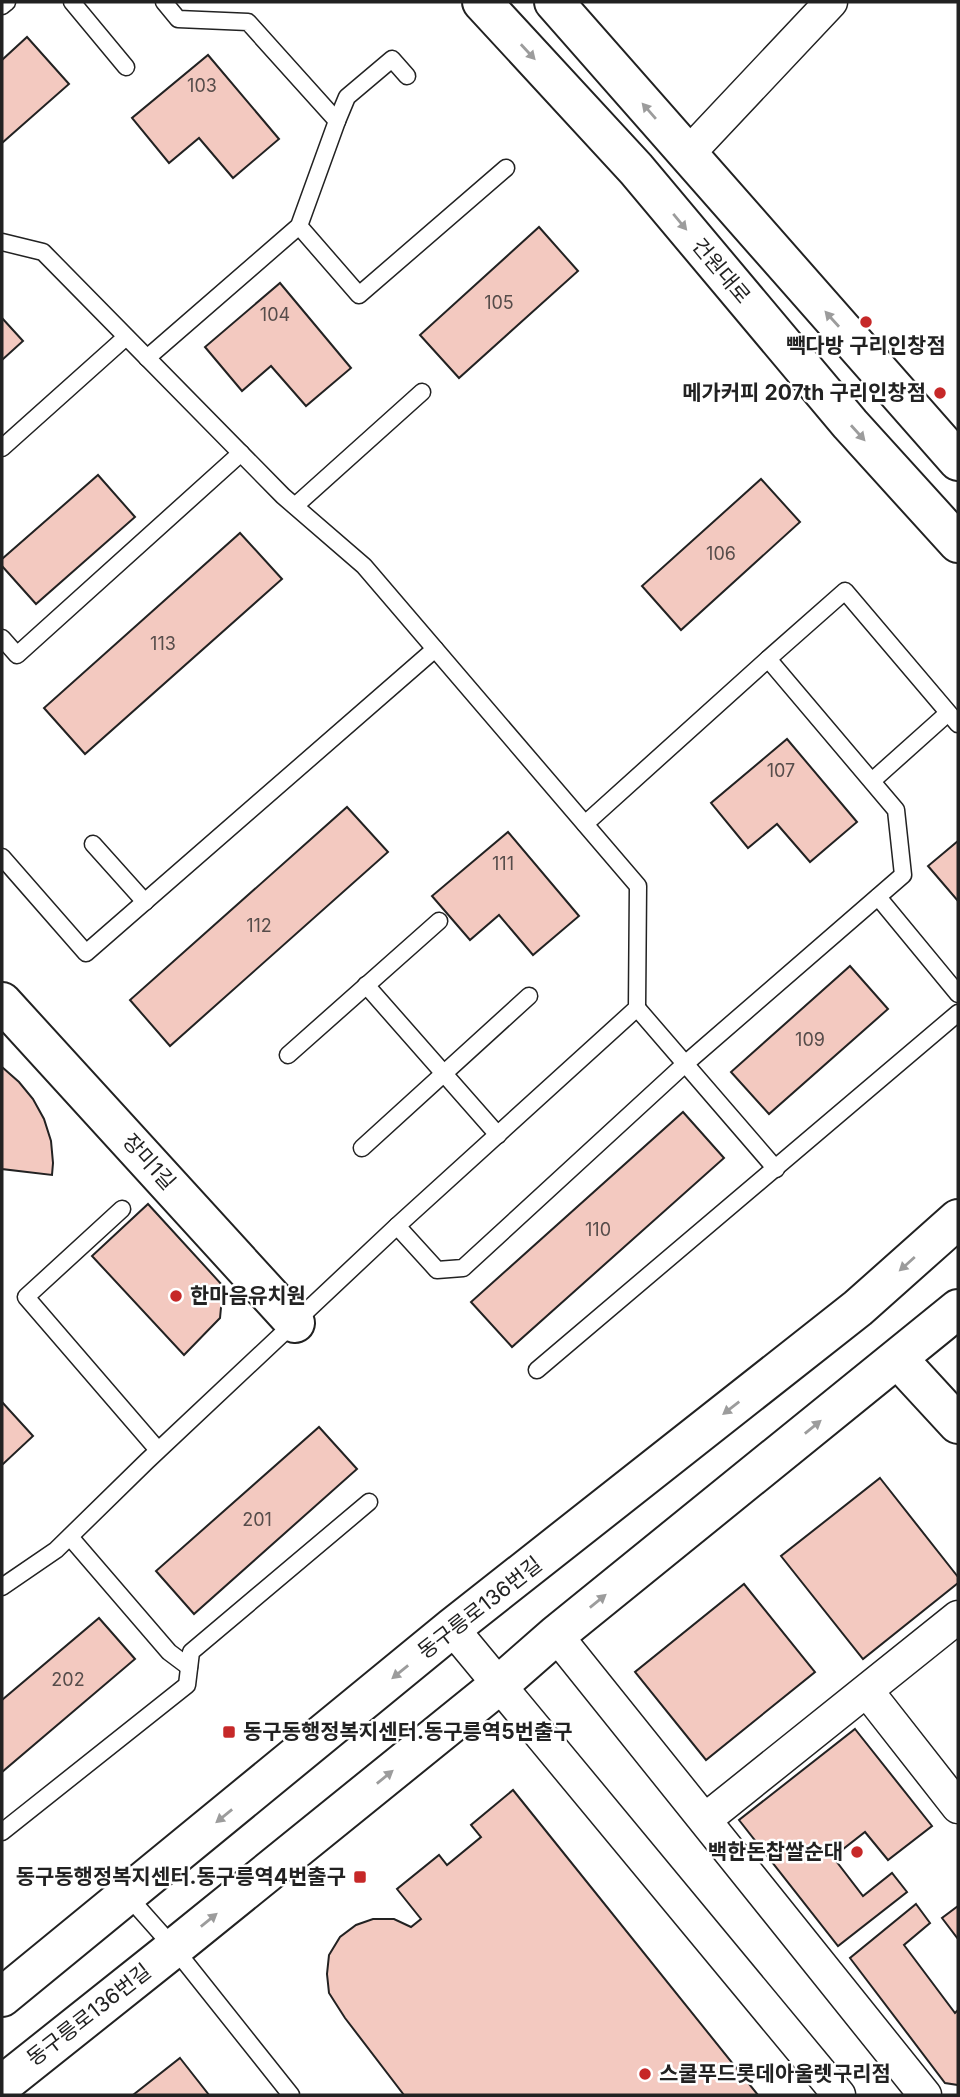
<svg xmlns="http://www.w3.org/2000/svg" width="960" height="2097" font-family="Inter,'Noto Sans KR',sans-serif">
	<rect width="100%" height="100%" fill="#fff"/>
	<!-- building -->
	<g fill="#f3c9c0" stroke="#222" stroke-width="2">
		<polygon points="27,37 69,84 2,143 2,60"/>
		<polygon points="208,55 279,139 233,178 199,138 169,163 132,118"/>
		<polygon points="539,227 578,271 459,378 420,335"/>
		<polygon points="280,283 351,368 306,406 271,366 242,391 205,347"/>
		<polygon points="2,318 23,341 2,360"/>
		<polygon points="98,475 135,517 36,604 2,566 2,559"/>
		<polygon points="761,479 800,522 681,630 642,586"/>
		<polygon points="240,533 282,579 85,754 44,708"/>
		<polygon points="787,739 857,822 810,862 777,824 748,848 711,803"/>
		<polygon points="347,807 388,852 170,1046 130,1000"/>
		<polygon points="508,832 579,916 533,955 499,915 470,940 432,896"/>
		<polygon points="958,841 958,901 928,866"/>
		<polygon points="850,966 888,1009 769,1114 731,1072"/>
		<polygon points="2,1067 19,1082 33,1099 44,1119 51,1141 53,1163 52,1175 2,1169"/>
		<polygon points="683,1112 724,1158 512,1347 471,1302"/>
		<polygon points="148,1204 223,1286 220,1318 184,1355 92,1256"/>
		<polygon points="2,1402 33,1436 2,1465"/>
		<polygon points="319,1427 357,1469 194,1614 156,1571"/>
		<polygon points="880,1478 958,1577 958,1583 863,1659 781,1556"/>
		<polygon points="744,1584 815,1672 706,1760 635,1672"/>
		<polygon points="99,1618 135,1659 2,1772 2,1700"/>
		<polygon points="855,1729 932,1826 888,1860 865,1832 833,1857 863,1896 892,1873 907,1892 838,1946 739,1820"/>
		<polygon points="513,1790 758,2095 404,2095 345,2018 329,1993 327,1974 329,1955 340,1937 356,1925 373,1919 394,1919 411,1927 421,1919 397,1889 439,1855 447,1865 481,1837 471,1825"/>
		<polygon points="916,1904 930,1923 904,1945 955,2013 958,2010 958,2085 945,2083 850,1958"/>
		<polygon points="958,1906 958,1939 942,1918"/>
		<polygon points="180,2058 209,2095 133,2095"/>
	</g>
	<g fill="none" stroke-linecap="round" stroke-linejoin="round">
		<!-- lane casing -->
		<g stroke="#222" stroke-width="19">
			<g id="lane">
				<polyline points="72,2 126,67"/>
				<polyline points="2,6 7,2"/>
				<polyline points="337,121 347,97 392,59 407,76"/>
				<polyline points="299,226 359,295 506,168"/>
				<polyline points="2,242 43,252 283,496 364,566 638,886 637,1008 397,1226 147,1461 56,1550 2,1587"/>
				<polyline points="147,358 299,226 337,121 248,22 178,19 164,2"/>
				<polyline points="2,448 126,337"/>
				<polyline points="295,506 422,392"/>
				<polyline points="2,638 17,655 241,453"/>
				<polyline points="768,659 845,591 958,724"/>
				<polyline points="872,781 948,713"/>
				<polyline points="93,844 145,902"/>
				<polyline points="2,857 86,953 435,649"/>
				<polyline points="878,897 958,994"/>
				<polyline points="366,985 498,1135"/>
				<polyline points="637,1008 776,1169"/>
				<polyline points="288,1055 439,921"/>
				<polyline points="362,1148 529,996"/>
				<polyline points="122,1209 26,1297 158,1450"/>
				<polyline points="397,1226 437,1270 463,1268 685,1064 903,875 896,810 768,659 585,824"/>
				<polyline points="537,1370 958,1013"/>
				<polyline points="70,1537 169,1652 189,1667"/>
				<polyline points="2,1832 187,1685 191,1652 369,1502"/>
				<polyline points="127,1895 174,1948 291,2095"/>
			</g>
		</g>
		<!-- street casing -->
		<g stroke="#222" stroke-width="35">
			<g id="street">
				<polyline points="687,155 831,2"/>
				<polyline points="452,1628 839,2095"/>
				<polyline points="556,1635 925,2095"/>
				<polyline points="867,1691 958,1807"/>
				<polyline points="706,1819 958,1617"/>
			</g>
		</g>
		<!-- secondary casing -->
		<g stroke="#222" stroke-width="42">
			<g id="secondary">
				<polyline points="482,2 636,169 850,424 958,543"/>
				<polyline points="554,2 958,461"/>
				<polyline points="2,1002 295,1323"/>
				<polyline points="898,1359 958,1424"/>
				<polyline points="2,1997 452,1628 858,1308 958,1219"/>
				<polyline points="2,2085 174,1948 499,1685 556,1635 958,1309"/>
			</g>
		</g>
		<!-- lane -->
		<use href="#lane" stroke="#fff" stroke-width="16"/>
		<!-- street -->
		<use href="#street" stroke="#fff" stroke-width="32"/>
		<!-- secondary -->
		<use href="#secondary" stroke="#fff" stroke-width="38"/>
	</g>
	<!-- one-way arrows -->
	<defs><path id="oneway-solid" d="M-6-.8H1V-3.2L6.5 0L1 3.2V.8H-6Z" transform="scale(1.75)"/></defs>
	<g fill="#9c9c9c">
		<use href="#oneway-solid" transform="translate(528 52) rotate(47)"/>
		<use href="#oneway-solid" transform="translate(649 111) rotate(-131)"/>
		<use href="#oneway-solid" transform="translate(680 222) rotate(50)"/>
		<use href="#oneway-solid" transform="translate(832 319) rotate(-132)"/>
		<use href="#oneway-solid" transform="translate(858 433) rotate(48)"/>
		<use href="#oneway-solid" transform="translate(907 1264) rotate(138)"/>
		<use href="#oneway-solid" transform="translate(731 1408) rotate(142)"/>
		<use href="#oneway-solid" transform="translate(813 1427) rotate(-39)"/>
		<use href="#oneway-solid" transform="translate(598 1601) rotate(-39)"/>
		<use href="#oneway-solid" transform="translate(400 1672) rotate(141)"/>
		<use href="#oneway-solid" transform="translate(385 1777) rotate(-39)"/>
		<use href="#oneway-solid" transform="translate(224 1816) rotate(141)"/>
		<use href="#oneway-solid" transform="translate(209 1920) rotate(-39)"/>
	</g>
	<!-- markers -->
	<g fill="#c62828" stroke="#fff" stroke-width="2.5">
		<circle cx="866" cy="322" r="7"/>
		<circle cx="940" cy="393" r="7"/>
		<circle cx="176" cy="1296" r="7"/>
		<rect x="222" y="1725" width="14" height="14" rx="3.5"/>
		<circle cx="857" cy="1852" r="7"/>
		<rect x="353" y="1870" width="14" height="14" rx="3.5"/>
		<circle cx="645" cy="2074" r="7"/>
	</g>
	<g text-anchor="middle" stroke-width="5" stroke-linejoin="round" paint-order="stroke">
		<!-- number labels -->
		<g font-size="18" fill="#564c4a">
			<text x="202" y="92">103</text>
			<text x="499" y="309">105</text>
			<text x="275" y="321">104</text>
			<text x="721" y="560">106</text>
			<text x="163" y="650">113</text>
			<text x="781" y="777">107</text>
			<text x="503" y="870">111</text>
			<text x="259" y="932">112</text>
			<text x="810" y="1046">109</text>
			<text x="598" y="1236">110</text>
			<text x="257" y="1526">201</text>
			<text x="68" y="1686">202</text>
		</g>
		<!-- street labels -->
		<g font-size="21" fill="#222" stroke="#fff">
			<text transform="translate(721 271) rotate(50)" y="7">건원대로</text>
			<text transform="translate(149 1162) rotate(48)" y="7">장미1길</text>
			<text transform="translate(480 1608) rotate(-38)" y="7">동구릉로136번길</text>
			<text transform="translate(89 2015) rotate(-38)" y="7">동구릉로136번길</text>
		</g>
		<!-- poi labels -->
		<g font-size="21" font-weight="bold" fill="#222" stroke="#fff" text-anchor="end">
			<text x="866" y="353" text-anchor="middle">빽다방 구리인창점</text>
			<text x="926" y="400">메가커피 207th 구리인창점</text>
			<text x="190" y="1303" text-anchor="start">한마음유치원</text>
			<text x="243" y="1739" text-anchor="start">동구동행정복지센터.동구릉역5번출구</text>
			<text x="843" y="1859">백한돈찹쌀순대</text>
			<text x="346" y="1884">동구동행정복지센터.동구릉역4번출구</text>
			<text x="659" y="2081" text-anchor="start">스쿨푸드롯데아울렛구리점</text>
		</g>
	</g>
	<!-- border -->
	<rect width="960" height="2097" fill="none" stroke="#222222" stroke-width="7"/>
</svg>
